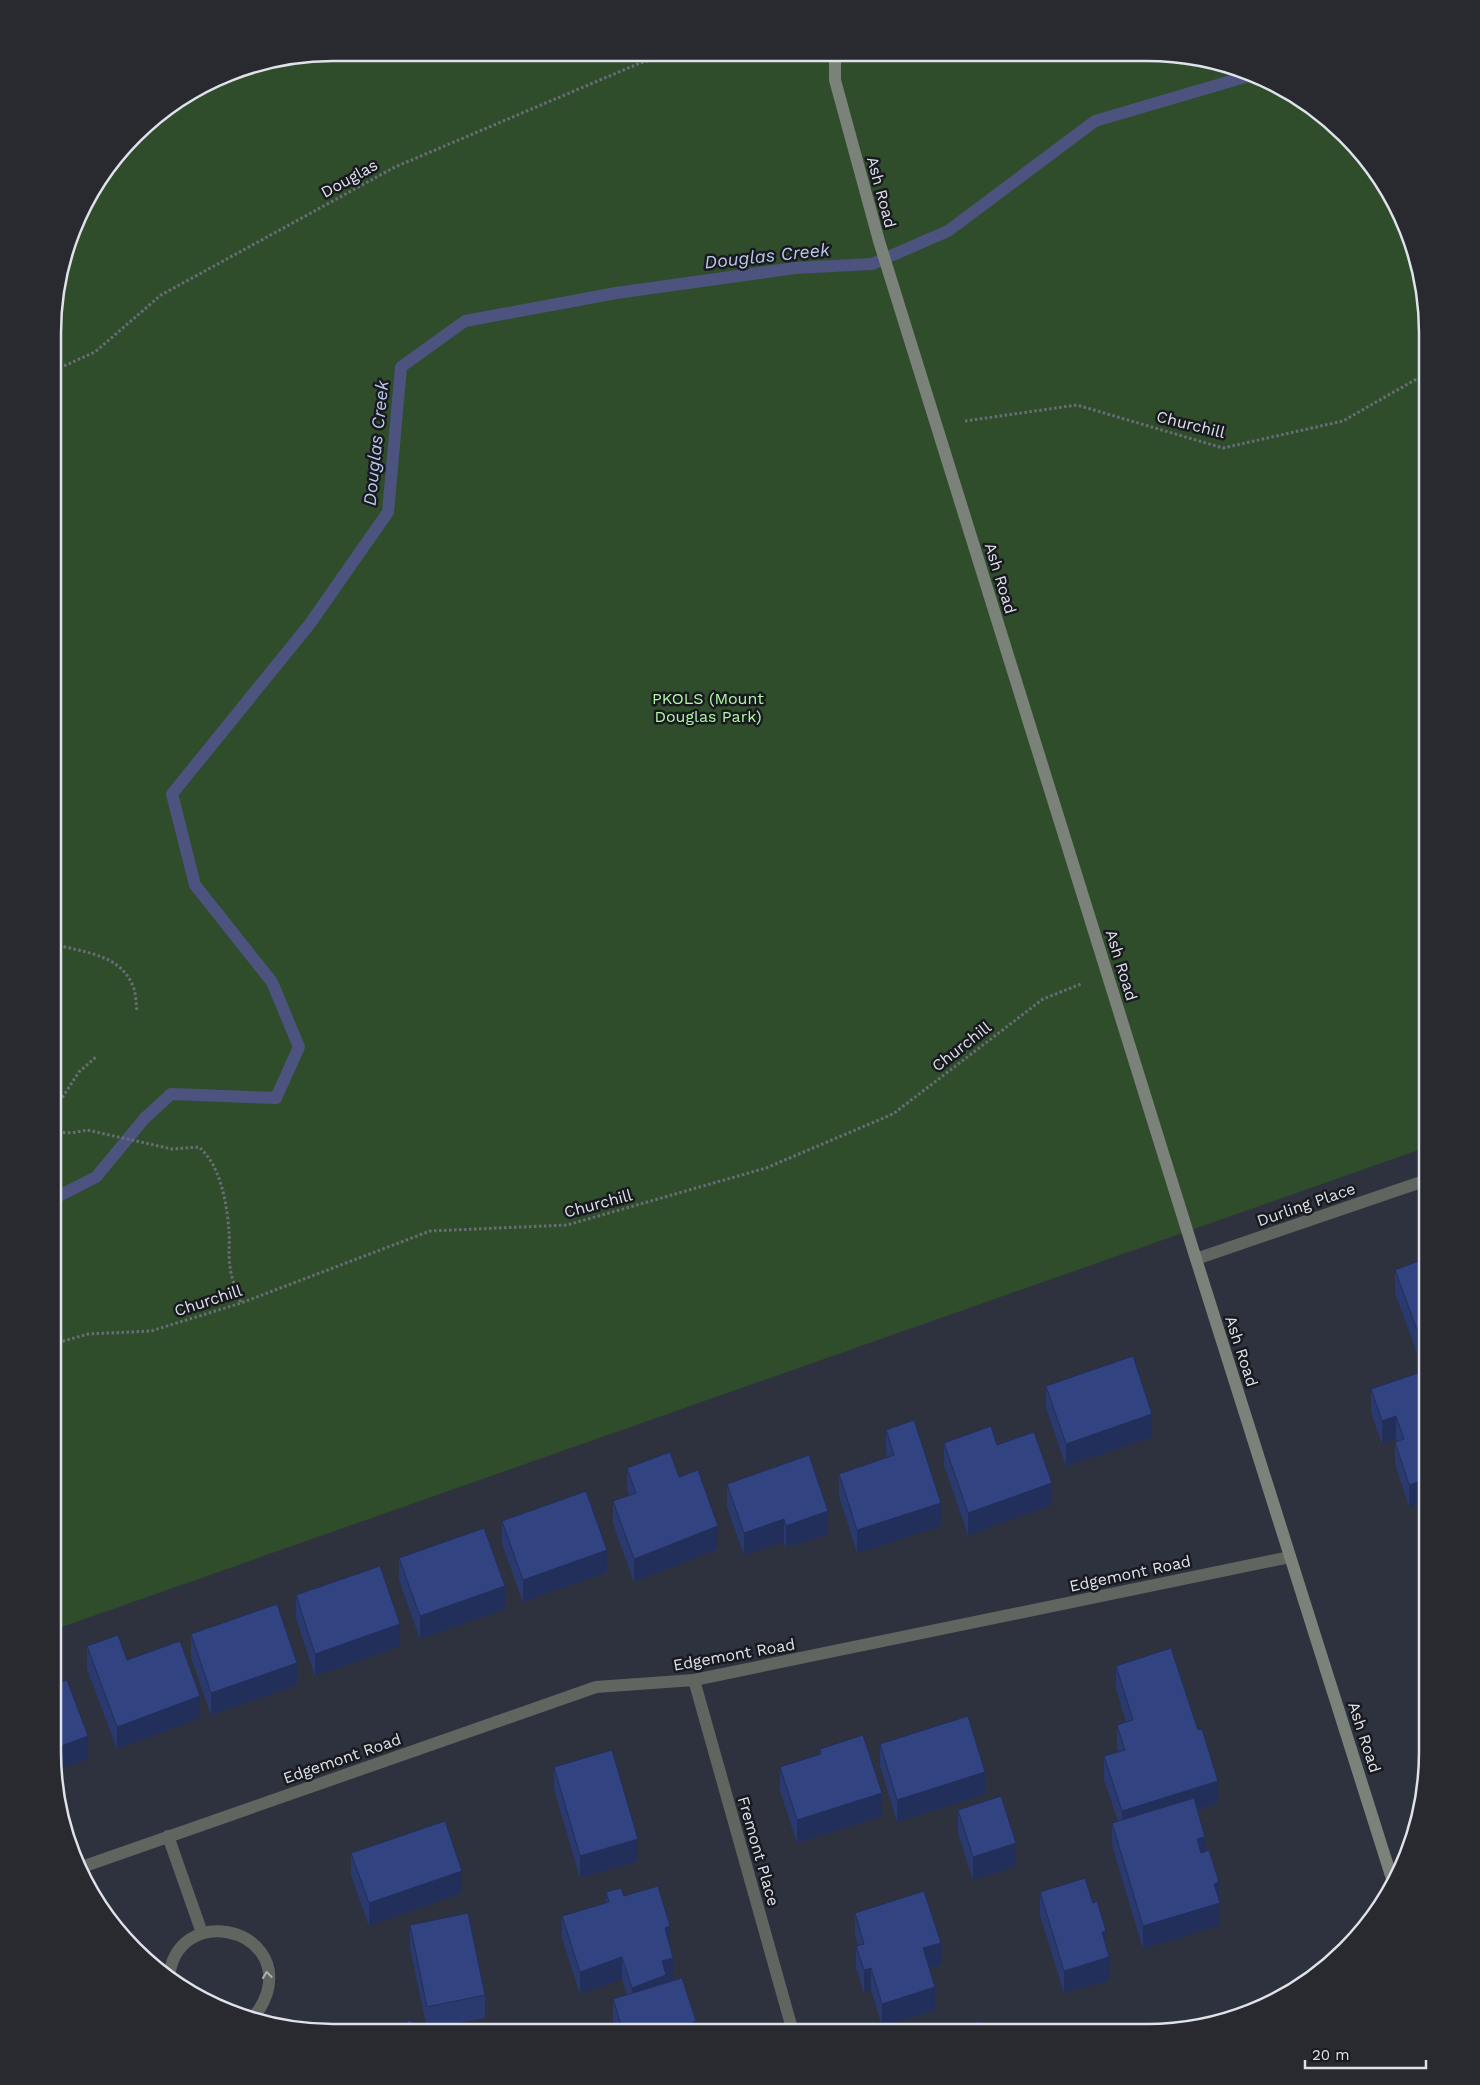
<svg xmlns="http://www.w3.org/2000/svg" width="1480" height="2085" font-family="'Work Sans',sans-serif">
	<rect width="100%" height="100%" fill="#2e323e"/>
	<!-- green -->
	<polygon fill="#304d2b" points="333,53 1184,55 1254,74 1318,110 1358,148 1399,209 1422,278 1427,332 1427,1147 53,1630 55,296 90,193 148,122 242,67"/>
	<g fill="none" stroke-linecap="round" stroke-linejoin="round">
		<!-- stream -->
		<polyline stroke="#4c537e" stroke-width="12" points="53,1199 96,1177 144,1119 171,1094 276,1098 299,1047 272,982 195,885 172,794 309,625 388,512 401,367 465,321 616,293 795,268 872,264 948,231 1095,121 1255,74"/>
		<!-- path -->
		<g stroke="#696d78" stroke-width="3" stroke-dasharray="2.5 2.5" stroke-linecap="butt">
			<polyline points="55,370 95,352 161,295 395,167 640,63 678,53"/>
			<polyline points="965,421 1077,405 1223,448 1343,421 1427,373"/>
			<path d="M54,944C84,953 119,953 133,986C136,993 136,1004 137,1012"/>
			<polyline points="54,1110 79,1072 96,1057"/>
			<path d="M54,1128C63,1136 77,1132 87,1130L172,1149L199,1147C221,1166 227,1204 229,1232C230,1243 228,1255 230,1266C231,1278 237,1292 241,1303"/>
			<polyline points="53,1344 88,1334 151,1331 241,1303 430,1231 567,1225 766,1168 893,1114 1043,999 1081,984"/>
		</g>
		<!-- minor -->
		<g stroke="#616560" stroke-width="12">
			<polyline points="1196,1259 1427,1180"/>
			<polyline points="694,1680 793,2032"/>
			<polyline points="168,1836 202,1933"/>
			<polyline points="79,1868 596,1687 694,1680 1290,1557"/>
			<path d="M169,1978C176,1903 286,1926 267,1993C264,2002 259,2012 251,2018"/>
		</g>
		<!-- secondary -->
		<polyline stroke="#7b8279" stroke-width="12" points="835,54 835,80 879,241 1196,1259 1393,1882"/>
	</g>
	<!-- wall -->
	<g fill="#2a3a6e">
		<polygon points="1427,1258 1427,1349 1417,1353 1395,1293 1395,1270"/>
		<polygon points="1427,1370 1409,1507 1395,1464 1395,1442 1397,1441 1396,1439 1382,1444 1371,1412 1371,1389"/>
		<polygon points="1046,1386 1152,1437 1066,1466 1046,1408"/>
		<polygon points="886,1430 941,1526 857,1553 839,1496 839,1474 887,1457 886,1452"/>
		<polygon points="944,1443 997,1445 1052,1505 968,1535 944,1465"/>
		<polygon points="627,1468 679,1477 718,1549 634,1582 613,1524 613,1501 629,1495 627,1490"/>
		<polygon points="727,1484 828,1534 786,1548 784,1542 744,1555 727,1507"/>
		<polygon points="1427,1518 1427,1560 1421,1542 1421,1520"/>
		<polygon points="502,1521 607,1572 523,1602 502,1544"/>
		<polygon points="399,1558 505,1609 420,1639 399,1580"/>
		<polygon points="296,1595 400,1646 315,1676 296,1618"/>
		<polygon points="191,1634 297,1685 211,1715 191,1657"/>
		<polygon points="87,1646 127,1660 200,1718 117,1749 87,1669"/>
		<polygon points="1116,1666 1218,1803 1197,1810 1205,1851 1219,1899 1220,1925 1143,1949 1112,1845 1112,1823 1118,1821 1104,1779 1104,1756 1119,1752 1117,1747 1117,1725 1126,1722 1116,1688"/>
		<polygon points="880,1744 985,1794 897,1822 880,1766"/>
		<polygon points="820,1749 882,1816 797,1843 780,1790 780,1767 820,1754"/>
		<polygon points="554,1767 638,1861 580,1878 554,1789"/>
		<polygon points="958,1810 1016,1866 973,1880 958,1833"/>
		<polygon points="351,1853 462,1893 369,1926 351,1875"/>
		<polygon points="606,1892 624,1896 670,1947 673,1980 696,2031 616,2031 613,2022 613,1999 627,1995 622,1979 580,1994 562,1938 562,1916 606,1903"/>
		<polygon points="1040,1892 1106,1944 1109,1980 1064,1993 1040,1915"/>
		<polygon points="855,1913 941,1965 929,1968 935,2010 882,2026 871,1990 864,1993 856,1968 856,1946 858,1945 855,1935"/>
		<polygon points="410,1925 485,1995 485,2018 427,2029 410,1948"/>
	</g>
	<!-- shaded-wall -->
	<g fill="#222f5a">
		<polygon points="1427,1327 1427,1349 1417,1353 1417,1330"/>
		<polygon points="1152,1414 1152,1437 1066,1466 1066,1444"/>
		<polygon points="1396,1416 1396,1439 1382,1444 1382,1421"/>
		<polygon points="1427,1479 1427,1502 1409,1507 1409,1485"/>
		<polygon points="1052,1483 1052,1505 968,1535 968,1513"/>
		<polygon points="941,1503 941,1526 857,1553 857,1530"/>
		<polygon points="828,1511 828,1534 786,1548 786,1526"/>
		<polygon points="784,1519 784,1542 744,1555 744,1533"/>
		<polygon points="718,1526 718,1549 634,1582 634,1559"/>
		<polygon points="607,1550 607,1572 523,1602 523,1580"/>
		<polygon points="505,1586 505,1609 420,1639 420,1616"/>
		<polygon points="400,1624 400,1646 315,1676 315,1654"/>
		<polygon points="297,1663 297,1685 211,1715 211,1693"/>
		<polygon points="200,1696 200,1718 117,1749 117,1727"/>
		<polygon points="88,1736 88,1759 54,1771 53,1749"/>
		<polygon points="985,1772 985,1794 897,1822 897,1800"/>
		<polygon points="1218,1781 1218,1803 1122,1833 1122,1811"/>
		<polygon points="882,1793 882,1816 797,1843 797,1820"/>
		<polygon points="1205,1837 1205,1859 1197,1862 1197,1839"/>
		<polygon points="638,1839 638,1861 580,1878 580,1856"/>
		<polygon points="1016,1843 1016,1866 973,1880 973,1857"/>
		<polygon points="462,1871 462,1893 369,1926 369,1903"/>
		<polygon points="1219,1882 1219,1903 1220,1903 1220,1925 1143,1949 1143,1926 1214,1884"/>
		<polygon points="670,1926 670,1949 665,1928"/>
		<polygon points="1106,1931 1106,1953 1102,1932"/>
		<polygon points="941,1943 941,1965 923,1970 923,1948"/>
		<polygon points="622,1957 622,1979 580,1994 580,1972"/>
		<polygon points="1109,1957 1109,1980 1064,1993 1064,1971"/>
		<polygon points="673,1958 673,1980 632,2010 632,1988 662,1961"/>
		<polygon points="871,1968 871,1990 864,1993 864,1970"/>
		<polygon points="935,1987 935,2010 882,2026 882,2004"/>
		<polygon points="696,2021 696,2031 693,2022"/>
	</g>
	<!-- building -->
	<g fill="#314380" stroke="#222f5a">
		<polygon points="1427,1258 1427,1327 1417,1330 1395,1270"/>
		<polygon points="1133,1356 1152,1414 1066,1444 1046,1386"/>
		<polygon points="1427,1370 1427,1479 1409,1485 1395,1442 1404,1439 1396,1416 1382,1421 1371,1389"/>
		<polygon points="914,1420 941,1503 857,1530 839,1474 894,1455 886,1430"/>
		<polygon points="991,1426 997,1445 1034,1432 1052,1483 968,1513 944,1443"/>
		<polygon points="670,1452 679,1477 698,1470 718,1526 634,1559 613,1501 636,1493 627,1468"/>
		<polygon points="809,1455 828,1511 786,1526 784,1519 744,1533 727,1484"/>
		<polygon points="586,1491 607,1550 523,1580 502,1521"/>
		<polygon points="1427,1518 1427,1538 1421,1520"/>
		<polygon points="484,1528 505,1586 420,1616 399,1558"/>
		<polygon points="380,1566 400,1624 315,1654 296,1595"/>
		<polygon points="277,1604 297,1663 211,1693 191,1634"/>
		<polygon points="118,1635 127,1660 180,1641 200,1696 117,1727 87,1646"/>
		<polygon points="1171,1648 1198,1730 1202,1729 1218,1781 1122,1811 1104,1756 1125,1750 1117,1725 1133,1720 1116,1666"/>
		<polygon points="67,1680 88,1736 53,1749 53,1685"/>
		<polygon points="968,1716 985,1772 897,1800 880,1744"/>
		<polygon points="863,1735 882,1793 797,1820 780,1767 821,1754 820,1749"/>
		<polygon points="612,1750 638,1839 580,1856 554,1767"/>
		<polygon points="1001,1796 1016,1843 973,1857 958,1810"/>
		<polygon points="1194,1798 1205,1837 1197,1839 1201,1853 1209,1850 1219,1882 1214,1884 1220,1903 1143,1926 1112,1823"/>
		<polygon points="445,1821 462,1871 369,1903 351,1853"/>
		<polygon points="1085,1878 1093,1903 1097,1901 1106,1931 1102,1932 1109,1957 1064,1971 1040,1892"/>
		<polygon points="658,1886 670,1926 665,1928 673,1958 662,1961 666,1975 632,1988 622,1957 580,1972 562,1916 609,1902 606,1892 621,1888 624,1896"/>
		<polygon points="924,1891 941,1943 923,1948 935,1987 882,2004 871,1968 864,1970 856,1946 864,1944 855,1913"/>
		<polygon points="468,1913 485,1995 427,2007 410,1925"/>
		<polygon points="682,1978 696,2021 693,2022 696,2031 623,2031 613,1999"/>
		<polygon points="410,2020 418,2030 395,2030"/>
		<polygon points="979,2021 983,2032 946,2032"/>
	</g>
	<!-- one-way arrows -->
	<defs><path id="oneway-chevron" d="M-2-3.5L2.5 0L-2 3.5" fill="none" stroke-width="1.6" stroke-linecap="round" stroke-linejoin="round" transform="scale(1.25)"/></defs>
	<use stroke="#adb0b3" href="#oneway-chevron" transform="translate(267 1975) rotate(-97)"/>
	<g text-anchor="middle" stroke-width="5" stroke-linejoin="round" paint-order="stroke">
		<!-- street labels -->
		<g font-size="16" fill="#dfe2ea" stroke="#181a1f">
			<text transform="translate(349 178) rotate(-29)" y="6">Douglas</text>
			<text transform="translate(882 192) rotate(75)" y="6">Ash Road</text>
			<text transform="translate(1191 424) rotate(14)" y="6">Churchill</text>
			<text transform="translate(1001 578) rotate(73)" y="6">Ash Road</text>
			<text transform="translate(1122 965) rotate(73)" y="6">Ash Road</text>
			<text transform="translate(961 1046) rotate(-38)" y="6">Churchill</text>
			<text transform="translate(598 1203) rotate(-15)" y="6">Churchill</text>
			<text transform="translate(1306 1204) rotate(-19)" y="6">Durling Place</text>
			<text transform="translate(208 1300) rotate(-18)" y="6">Churchill</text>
			<text transform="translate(1242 1351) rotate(72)" y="6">Ash Road</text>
			<text transform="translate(1130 1573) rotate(-12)" y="6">Edgemont Road</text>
			<text transform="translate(734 1654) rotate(-10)" y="6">Edgemont Road</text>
			<text transform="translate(1365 1737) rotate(72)" y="6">Ash Road</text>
			<text transform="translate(342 1758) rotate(-19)" y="6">Edgemont Road</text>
			<text transform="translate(759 1851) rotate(74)" y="6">Fremont Place</text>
		</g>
		<!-- park labels -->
		<g font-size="16" fill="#b1faa4" stroke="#181a1f">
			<text x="708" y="704">PKOLS (Mount<tspan x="708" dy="18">Douglas Park)</tspan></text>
		</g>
		<!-- water labels -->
		<g font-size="18" font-style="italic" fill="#bbc9ee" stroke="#181a1f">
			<text transform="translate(767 256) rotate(-6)" y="6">Douglas Creek</text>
			<text transform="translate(376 443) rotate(-84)" y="6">Douglas Creek</text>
		</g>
	</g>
	<!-- crop -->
	<path d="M0 0H1480V2085H0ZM333 61H1147A272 272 0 0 1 1419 333V1752A272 272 0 0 1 1147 2024H333A272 272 0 0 1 61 1752V333A272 272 0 0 1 333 61Z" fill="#282a2f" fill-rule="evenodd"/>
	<path fill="none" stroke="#dfe2ea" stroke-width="2.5" d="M333 61H1147A272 272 0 0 1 1419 333V1752A272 272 0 0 1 1147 2024H333A272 272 0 0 1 61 1752V333A272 272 0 0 1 333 61Z"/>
	<!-- scale -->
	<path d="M1305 2060v8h121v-8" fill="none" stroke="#dfe2ea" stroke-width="2.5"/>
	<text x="1312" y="2060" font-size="15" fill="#dfe2ea" stroke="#181a1f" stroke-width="4" paint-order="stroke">20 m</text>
</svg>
